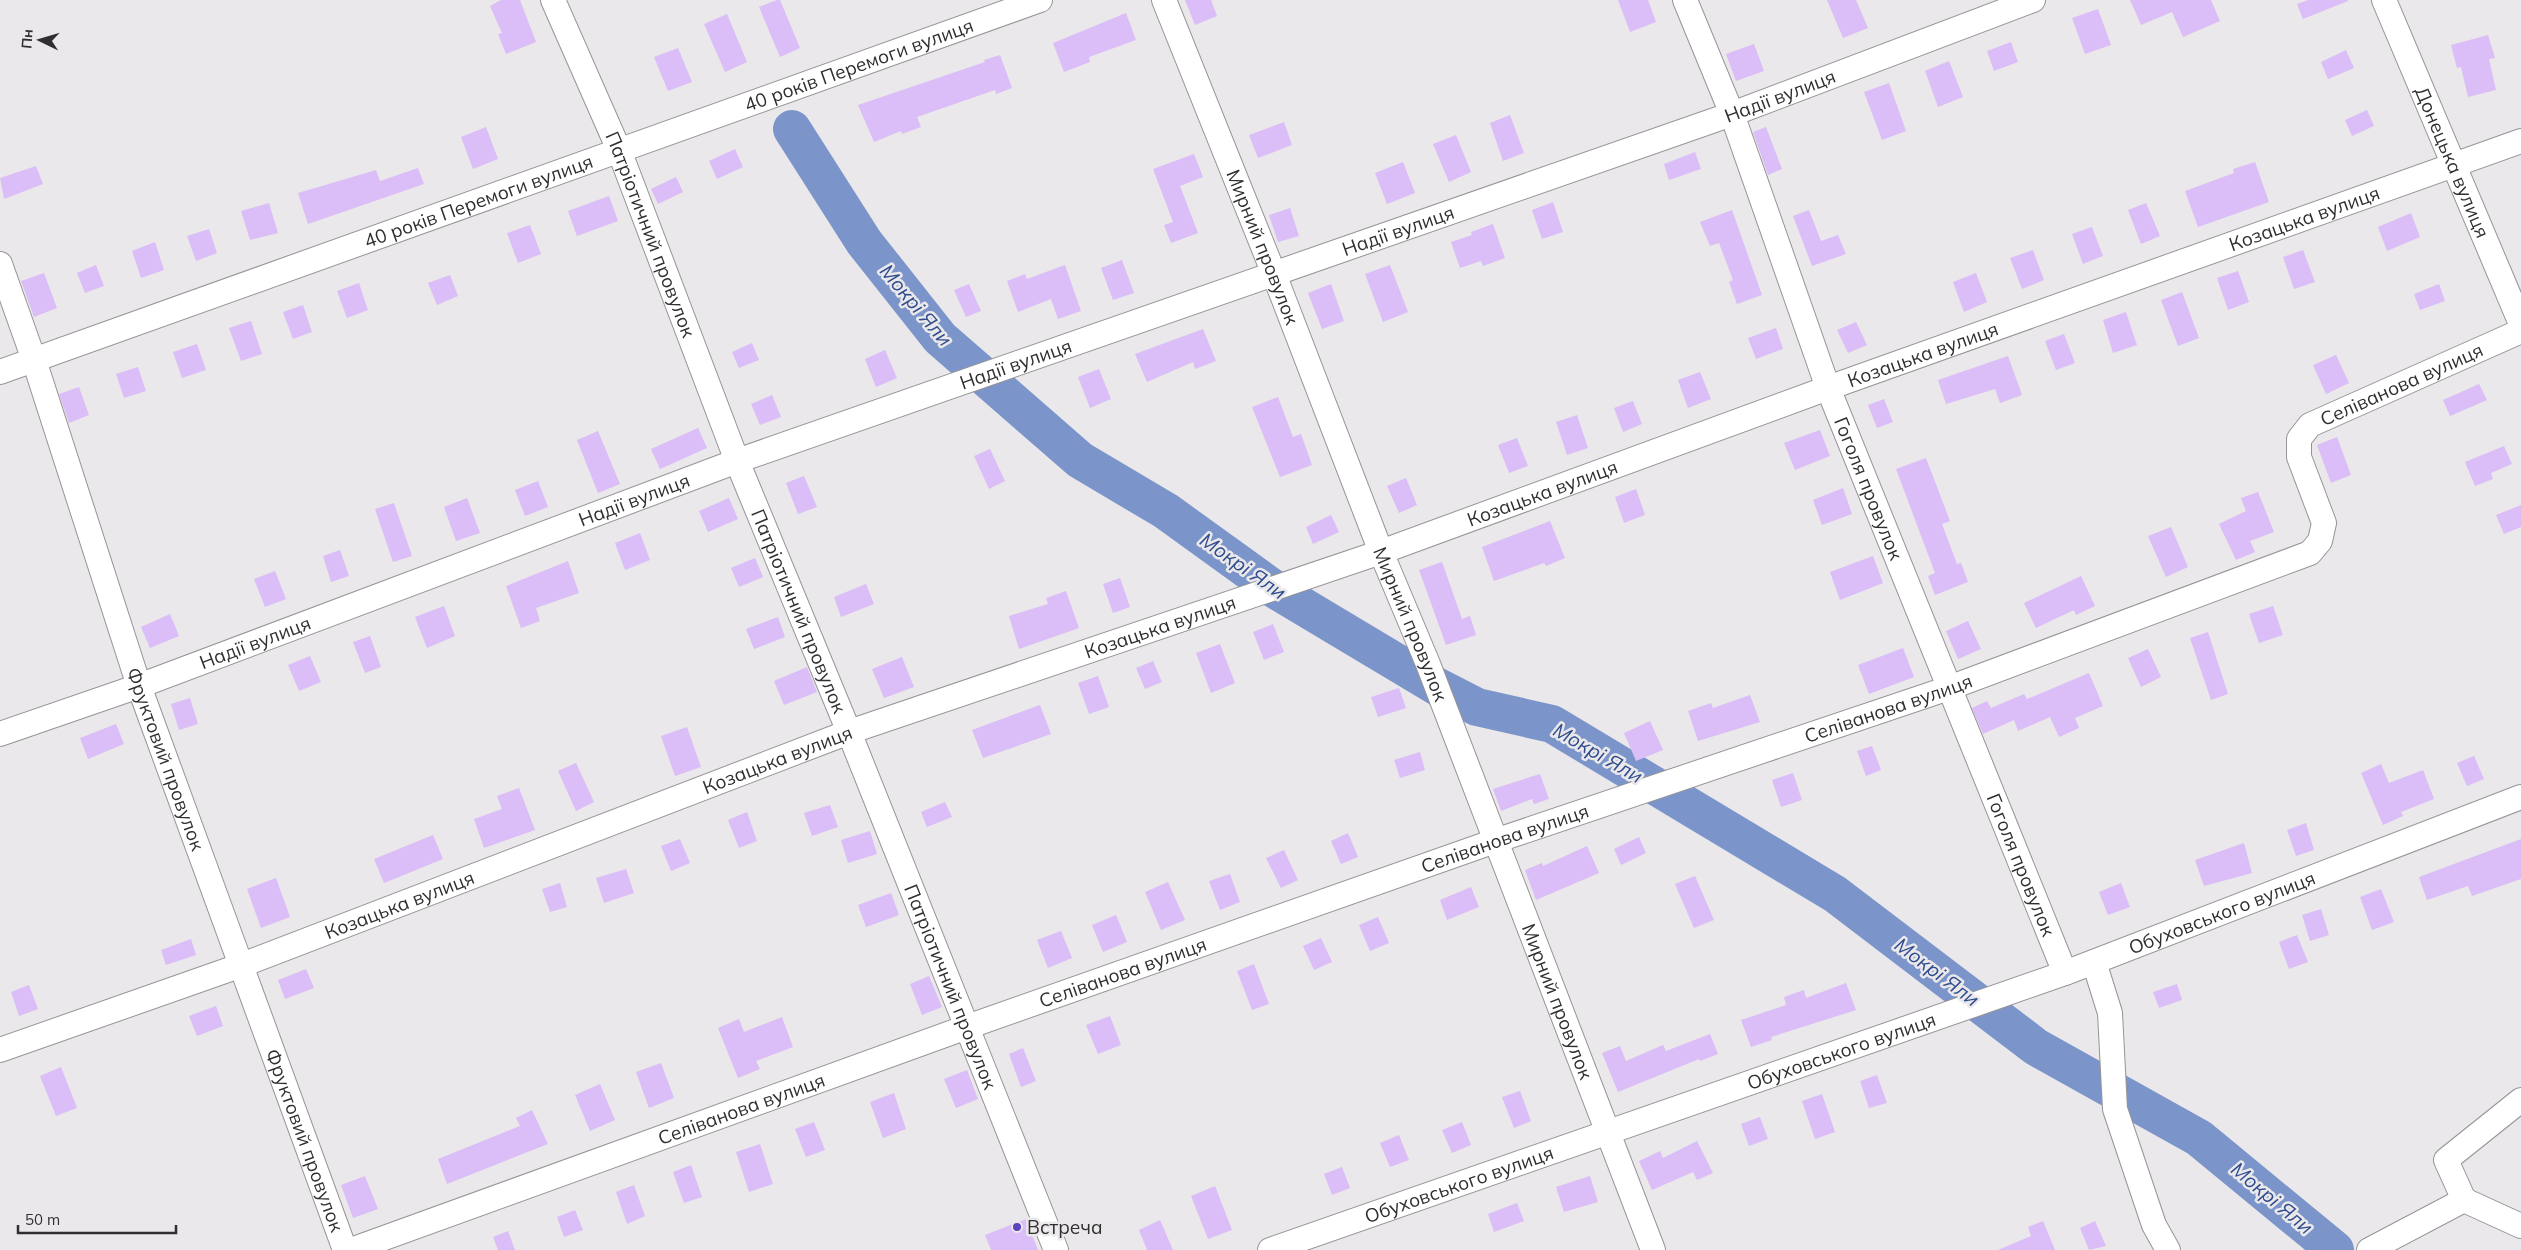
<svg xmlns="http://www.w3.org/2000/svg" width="2521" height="1250" font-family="Mulish,sans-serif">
	<rect width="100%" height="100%" fill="#eae8ea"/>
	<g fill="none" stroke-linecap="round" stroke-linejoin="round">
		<!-- river -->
		<polyline stroke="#7b95cb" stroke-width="38" points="792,129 864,242 940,338 1080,460 1166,511 1274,589 1436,686 1477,707 1552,724 1835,894 2036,1047 2199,1138 2335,1250"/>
	</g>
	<!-- building -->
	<g fill="#dbbdf7">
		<polygon points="501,0 520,0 536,42 506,54 498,34 502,33 490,6"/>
		<polygon points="777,0 780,0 800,48 780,57 759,7"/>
		<polygon points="1185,0 1211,0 1217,16 1195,25"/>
		<polygon points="1618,0 1648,0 1656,22 1630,32"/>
		<polygon points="1827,0 1856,0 1868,28 1843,38"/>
		<polygon points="2130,0 2211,0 2220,21 2183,37 2172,12 2141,25"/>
		<polygon points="2308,0 2348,0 2348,1 2303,19 2297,4"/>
		<polygon points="2098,9 2111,45 2085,54 2072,18"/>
		<polygon points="1126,13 1136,40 1089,57 1090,62 1064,72 1053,43"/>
		<polygon points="727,14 747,62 725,72 704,24"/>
		<polygon points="2488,35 2495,58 2489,59 2496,90 2468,97 2461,67 2457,68 2451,45"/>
		<polygon points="2011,42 2018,62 1994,71 1987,51"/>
		<polygon points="1754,44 1764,71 1736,81 1726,54"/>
		<polygon points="678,48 692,82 668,91 654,57"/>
		<polygon points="2346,50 2354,68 2328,79 2321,62"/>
		<polygon points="1000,55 1012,88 996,94 995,90 917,117 921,127 902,134 901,131 874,142 858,105 985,62 984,60"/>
		<polygon points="1949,61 1963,97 1938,107 1925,71"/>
		<polygon points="1889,83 1906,131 1882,140 1864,92"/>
		<polygon points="2367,110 2374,126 2352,136 2345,120"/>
		<polygon points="1510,115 1524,153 1503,161 1490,123"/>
		<polygon points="1284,122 1292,145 1258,158 1249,135"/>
		<polygon points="486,127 498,159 473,169 461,137"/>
		<polygon points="1766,127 1782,169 1768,175 1753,132"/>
		<polygon points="1456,135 1471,172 1449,182 1433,144"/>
		<polygon points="735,149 743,167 717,179 709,161"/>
		<polygon points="1695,152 1701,169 1669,180 1664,164"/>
		<polygon points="1194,154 1203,177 1180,186 1198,233 1171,243 1164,225 1173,222 1153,169"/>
		<polygon points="1403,162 1415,193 1387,204 1375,173"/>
		<polygon points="2255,162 2269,202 2198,227 2185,191 2234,173 2233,169"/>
		<polygon points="36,166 43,184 4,199 0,178"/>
		<polygon points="418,168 424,184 308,224 298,193 376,170 380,181"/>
		<polygon points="676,177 683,192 658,204 651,189"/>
		<polygon points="609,196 618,221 577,236 568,211"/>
		<polygon points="1553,202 1563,232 1542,239 1532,210"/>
		<polygon points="269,203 278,233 250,240 241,211"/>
		<polygon points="2146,203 2160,236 2141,244 2128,210"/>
		<polygon points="1290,208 1299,236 1278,242 1269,215"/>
		<polygon points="1732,210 1762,295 1737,304 1729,282 1733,280 1719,243 1710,246 1700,222"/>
		<polygon points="1809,210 1821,241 1838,235 1846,254 1812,266 1793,216"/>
		<polygon points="2411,213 2420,237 2387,251 2378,227"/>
		<polygon points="1493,224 1505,258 1483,266 1481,261 1460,268 1451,242 1472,235 1471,232"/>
		<polygon points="530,225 541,254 518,263 507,233"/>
		<polygon points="2092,227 2103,256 2083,264 2072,234"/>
		<polygon points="209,229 217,253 196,261 187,236"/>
		<polygon points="155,242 164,270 141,278 132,251"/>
		<polygon points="2033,250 2044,280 2022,289 2010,258"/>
		<polygon points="2303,250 2315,282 2294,289 2283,257"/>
		<polygon points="1122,260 1134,293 1113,300 1101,268"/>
		<polygon points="96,265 104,286 85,293 77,273"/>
		<polygon points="1065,265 1081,311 1058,319 1051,299 1018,312 1007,281 1025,274 1027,279"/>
		<polygon points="1390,265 1408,312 1383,322 1365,274"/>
		<polygon points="2238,271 2249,302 2228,310 2217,278"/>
		<polygon points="44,273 57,308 34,317 21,281"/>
		<polygon points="1976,273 1987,302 1964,312 1953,282"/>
		<polygon points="450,275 458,296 437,305 428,283"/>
		<polygon points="359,283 368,310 347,318 337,291"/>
		<polygon points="969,284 981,311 966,317 954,290"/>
		<polygon points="1331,284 1344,321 1322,329 1308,293"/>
		<polygon points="2439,284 2445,301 2420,310 2414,294"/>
		<polygon points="2182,292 2199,338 2178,346 2161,300"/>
		<polygon points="303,305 312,332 293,339 283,312"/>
		<polygon points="2126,312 2137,345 2113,353 2103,320"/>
		<polygon points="251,321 262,354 241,361 229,328"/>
		<polygon points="1856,322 1867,345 1848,353 1837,330"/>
		<polygon points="1776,328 1783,349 1756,359 1748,338"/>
		<polygon points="1203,329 1216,361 1195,369 1193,362 1147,382 1135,354"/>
		<polygon points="2064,334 2075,363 2056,370 2045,341"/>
		<polygon points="752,343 759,360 739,368 732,352"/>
		<polygon points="197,344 206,370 182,378 173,352"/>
		<polygon points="885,350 897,378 876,387 865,359"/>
		<polygon points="2336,355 2349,383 2326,394 2313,365"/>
		<polygon points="2008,356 2022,395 2000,403 1995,389 1946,404 1938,380"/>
		<polygon points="138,367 146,391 124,398 116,374"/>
		<polygon points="1099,369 1111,399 1090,408 1078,377"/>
		<polygon points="1700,372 1711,399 1688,408 1678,380"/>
		<polygon points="2479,384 2487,400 2450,416 2443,400"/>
		<polygon points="79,387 89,415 69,423 59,394"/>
		<polygon points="772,395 781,417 760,425 751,404"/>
		<polygon points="1278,397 1293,437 1301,434 1312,465 1280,477 1252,407"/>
		<polygon points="1884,399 1893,422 1877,428 1868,405"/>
		<polygon points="1633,401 1642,424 1623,432 1614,408"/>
		<polygon points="1577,415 1588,448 1567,455 1556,422"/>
		<polygon points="698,428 707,448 660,469 651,449"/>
		<polygon points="1820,430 1830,456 1795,470 1784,443"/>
		<polygon points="598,431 620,484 598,493 577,440"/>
		<polygon points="2337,437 2351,475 2331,483 2317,445"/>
		<polygon points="1517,438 1528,466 1509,473 1498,445"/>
		<polygon points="2504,446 2512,464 2491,473 2493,479 2475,486 2465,462"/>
		<polygon points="990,449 1005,481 989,489 974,456"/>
		<polygon points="1926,458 1950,521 1942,524 1957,564 1961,563 1968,582 1935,595 1928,576 1935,573 1896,469"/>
		<polygon points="804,476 817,507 798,514 786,483"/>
		<polygon points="1406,478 1417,505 1399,513 1387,486"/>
		<polygon points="538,481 548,507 525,516 515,490"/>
		<polygon points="1843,488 1852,514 1822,525 1813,500"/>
		<polygon points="1636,489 1645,515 1624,523 1615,497"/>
		<polygon points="2258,492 2274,532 2250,541 2255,552 2236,560 2219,524 2246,511 2241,498"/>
		<polygon points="467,498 480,533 456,541 444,507"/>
		<polygon points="729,498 738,519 708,532 699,511"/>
		<polygon points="394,503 412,556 393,562 375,509"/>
		<polygon points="2521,505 2521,527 2504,534 2496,515"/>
		<polygon points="1331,515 1339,532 1313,544 1306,527"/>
		<polygon points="1550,521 1565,558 1546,566 1544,563 1494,581 1482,547"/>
		<polygon points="2171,527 2188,567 2166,577 2148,536"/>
		<polygon points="640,533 650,560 625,570 615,543"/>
		<polygon points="340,550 349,576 331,582 323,556"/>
		<polygon points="1873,556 1883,583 1840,600 1830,572"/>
		<polygon points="755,558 763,577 739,587 731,568"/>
		<polygon points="568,561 579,593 536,608 540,621 521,628 506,586"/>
		<polygon points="1442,562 1462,619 1470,616 1476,635 1446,645 1419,570"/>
		<polygon points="275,571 286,599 265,607 254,579"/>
		<polygon points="2081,576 2095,606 2076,615 2074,610 2036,628 2024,603"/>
		<polygon points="1120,578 1130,607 1113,613 1103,584"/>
		<polygon points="866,584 874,604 841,617 834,597"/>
		<polygon points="1066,591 1079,628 1019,649 1009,616 1048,604 1046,598"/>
		<polygon points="444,606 455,636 427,648 415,617"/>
		<polygon points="2273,606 2283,635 2259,643 2249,614"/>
		<polygon points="170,614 179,636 150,648 141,627"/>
		<polygon points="778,617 785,637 754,649 746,629"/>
		<polygon points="1968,621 1981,649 1958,659 1946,631"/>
		<polygon points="1273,624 1284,652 1264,660 1253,632"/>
		<polygon points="2208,632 2228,694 2211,700 2190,638"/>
		<polygon points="370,636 381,667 365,673 353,642"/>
		<polygon points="1220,644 1235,683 1211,693 1196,653"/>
		<polygon points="1903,648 1914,677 1869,694 1858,665"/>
		<polygon points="2148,649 2161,677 2141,687 2128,658"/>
		<polygon points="310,656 321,682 299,691 288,665"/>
		<polygon points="902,657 914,687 884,698 872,669"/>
		<polygon points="1153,661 1162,682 1145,689 1136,668"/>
		<polygon points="807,667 817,692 784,705 774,681"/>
		<polygon points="2089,673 2103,706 2075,718 2079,728 2059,737 2050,717 2018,731 2014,720 1983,734 1972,708 1987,701 1991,708 2024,694 2027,699"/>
		<polygon points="1098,676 1109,707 1089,714 1078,683"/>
		<polygon points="1399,688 1406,708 1378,717 1371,697"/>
		<polygon points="1750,695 1760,722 1698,741 1688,711 1711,703 1713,708"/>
		<polygon points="190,698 198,724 179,730 171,704"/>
		<polygon points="1040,705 1051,734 983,758 972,730"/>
		<polygon points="1650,721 1663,750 1636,761 1624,733"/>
		<polygon points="116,724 124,744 88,759 80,738"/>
		<polygon points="687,727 701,767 675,776 661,736"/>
		<polygon points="1872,746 1881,770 1866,776 1857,751"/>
		<polygon points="1420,752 1425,770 1400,778 1394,760"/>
		<polygon points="2474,756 2484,779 2467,786 2457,763"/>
		<polygon points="576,763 594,802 576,811 558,771"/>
		<polygon points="2381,764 2389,783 2423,770 2434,799 2401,812 2403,816 2383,825 2361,773"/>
		<polygon points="1793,773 1802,800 1781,807 1772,780"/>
		<polygon points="1540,774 1549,799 1534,804 1532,799 1501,811 1493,789"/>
		<polygon points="519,788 535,830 484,848 474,819 502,809 497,796"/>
		<polygon points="945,802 952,817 927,827 921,812"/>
		<polygon points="830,805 838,827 812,836 804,813"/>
		<polygon points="747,812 757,841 739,848 728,820"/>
		<polygon points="2306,823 2314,850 2296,856 2287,830"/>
		<polygon points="870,831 877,854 848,863 841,840"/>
		<polygon points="1348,833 1358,857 1341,864 1331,841"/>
		<polygon points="433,835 443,859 384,883 374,859"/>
		<polygon points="1639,837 1646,853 1621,865 1614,849"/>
		<polygon points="680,839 690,863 671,871 661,846"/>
		<polygon points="2521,839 2521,879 2472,896 2468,886 2427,900 2419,877"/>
		<polygon points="2244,843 2252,873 2204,886 2195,860"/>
		<polygon points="1587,846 1599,873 1536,900 1525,870 1542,863 1543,866"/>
		<polygon points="1284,850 1298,880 1281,888 1266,858"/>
		<polygon points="626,869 634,893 604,903 596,878"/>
		<polygon points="1230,874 1240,902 1220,910 1209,881"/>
		<polygon points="1695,876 1714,920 1694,928 1675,884"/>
		<polygon points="276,878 290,917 261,928 247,889"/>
		<polygon points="1168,882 1185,920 1161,930 1145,892"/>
		<polygon points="560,883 567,907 550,912 542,889"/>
		<polygon points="2121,883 2130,907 2108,915 2099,892"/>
		<polygon points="1471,887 1479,907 1447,920 1440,900"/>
		<polygon points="2381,889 2394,922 2372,930 2360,897"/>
		<polygon points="891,893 899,915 866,927 858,905"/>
		<polygon points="2321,909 2329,935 2310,941 2302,915"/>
		<polygon points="1116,915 1127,942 1103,952 1092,925"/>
		<polygon points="1378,917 1389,943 1370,951 1359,925"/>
		<polygon points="1061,931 1072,958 1048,968 1037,940"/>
		<polygon points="2297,935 2308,962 2289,969 2279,942"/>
		<polygon points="1321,938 1332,962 1314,970 1303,946"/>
		<polygon points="191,939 196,955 166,965 161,950"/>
		<polygon points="1254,964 1269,1004 1252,1010 1237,971"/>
		<polygon points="306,969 314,988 285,999 278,980"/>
		<polygon points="929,976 942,1007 922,1015 910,984"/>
		<polygon points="1846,983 1856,1010 1771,1037 1772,1040 1751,1047 1741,1020 1786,1005 1784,997 1804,990 1806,998"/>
		<polygon points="2177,984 2182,1000 2159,1008 2153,992"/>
		<polygon points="29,985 38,1009 19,1016 11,992"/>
		<polygon points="216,1006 223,1026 197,1036 189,1016"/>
		<polygon points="1110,1016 1121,1045 1098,1054 1086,1025"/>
		<polygon points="782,1017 793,1047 756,1061 760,1069 738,1078 718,1028 739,1019 744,1032"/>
		<polygon points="1710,1034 1718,1054 1700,1061 1699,1059 1618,1092 1602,1053 1620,1046 1626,1061 1663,1045 1666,1051"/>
		<polygon points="1023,1048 1036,1081 1021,1087 1009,1054"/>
		<polygon points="661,1063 674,1098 649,1108 636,1072"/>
		<polygon points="61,1067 77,1108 56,1116 40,1076"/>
		<polygon points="967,1070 978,1099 956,1108 944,1079"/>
		<polygon points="1877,1075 1887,1103 1869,1108 1860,1081"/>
		<polygon points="600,1084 615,1120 590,1131 575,1095"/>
		<polygon points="1520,1091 1531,1121 1514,1128 1502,1097"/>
		<polygon points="894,1093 906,1129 883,1138 870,1102"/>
		<polygon points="1822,1094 1835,1132 1815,1139 1802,1101"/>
		<polygon points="532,1110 548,1144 447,1184 438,1159 520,1126 516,1118"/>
		<polygon points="1760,1117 1768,1139 1749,1146 1741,1124"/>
		<polygon points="814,1122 825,1150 806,1157 795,1129"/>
		<polygon points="1462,1122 1471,1145 1452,1153 1442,1130"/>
		<polygon points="1399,1135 1409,1160 1390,1167 1380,1143"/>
		<polygon points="1697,1141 1713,1173 1697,1180 1693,1172 1652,1190 1639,1161 1660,1151 1663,1158"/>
		<polygon points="760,1144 773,1184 749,1192 736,1152"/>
		<polygon points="691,1165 702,1197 684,1203 673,1172"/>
		<polygon points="1342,1167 1350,1188 1332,1195 1324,1174"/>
		<polygon points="365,1176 378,1209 353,1218 341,1185"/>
		<polygon points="1590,1176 1598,1202 1564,1212 1556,1187"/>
		<polygon points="634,1185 645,1216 627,1224 616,1192"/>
		<polygon points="1215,1186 1232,1230 1208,1239 1191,1196"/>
		<polygon points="1517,1203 1524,1221 1494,1232 1488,1214"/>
		<polygon points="575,1210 583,1230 564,1237 557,1217"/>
		<polygon points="1026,1219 1038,1250 991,1250 985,1235"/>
		<polygon points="1160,1220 1173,1250 1147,1250 1139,1230"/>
		<polygon points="2043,1221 2055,1250 1998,1250 2031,1236 2028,1227"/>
		<polygon points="2095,1221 2106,1246 2089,1250 2080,1228"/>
		<polygon points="508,1231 515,1250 498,1250 493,1237"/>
	</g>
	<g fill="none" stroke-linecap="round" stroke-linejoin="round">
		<!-- minor casing -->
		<g stroke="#969496" stroke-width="26">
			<g id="minor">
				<path id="s1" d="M553,0L619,150L737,461L849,732L1056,1250"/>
				<path id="s2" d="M1164,0L1274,274L1381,552L1428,664L1653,1250"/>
				<path id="s3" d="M1685,0L1732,114L1828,388L2065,973"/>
				<path id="s4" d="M2384,0L2521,324"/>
				<path id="s5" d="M0,264L34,360L139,686L345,1250"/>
				<path id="s6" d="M0,372L1040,0"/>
				<path id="s7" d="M0,734L139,686L737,461L1732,114L2033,0"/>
				<polyline points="2094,962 2110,1013 2115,1109 2154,1225 2168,1250"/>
				<path id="s8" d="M0,1050L242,965L849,732L1381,552L1828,388L2521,141"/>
				<polyline points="2464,1200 2446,1160 2521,1100"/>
				<path id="s9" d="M351,1250L967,1027L1495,841L1949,688L2310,553L2320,541L2324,523L2299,457V439L2310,425L2521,331"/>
				<path id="s10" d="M1270,1250L2065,973L2521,797"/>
				<polyline points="2369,1250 2464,1200 2521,1226"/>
			</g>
		</g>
		<!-- minor -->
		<use href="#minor" stroke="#fff" stroke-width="24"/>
	</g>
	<!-- markers -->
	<circle fill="#5b44bc" stroke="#eae8ea" stroke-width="2" cx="1017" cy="1227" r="5"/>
	<g text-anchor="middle" stroke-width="5" stroke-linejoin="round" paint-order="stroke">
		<!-- street labels -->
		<g font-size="19" fill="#302f30" stroke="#eae8ea">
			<text dy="7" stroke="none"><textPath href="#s6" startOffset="912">40 років Перемоги вулиця</textPath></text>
			<text dy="7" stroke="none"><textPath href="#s7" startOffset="1891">Надії вулиця</textPath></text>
			<text dy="7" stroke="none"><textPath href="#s4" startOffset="176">Донецька вулиця</textPath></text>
			<text dy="7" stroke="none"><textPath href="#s6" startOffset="508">40 років Перемоги вулиця</textPath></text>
			<text dy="7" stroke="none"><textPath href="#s8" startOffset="2450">Козацька вулиця</textPath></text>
			<text dy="7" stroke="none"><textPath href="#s7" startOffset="1486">Надії вулиця</textPath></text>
			<text dy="7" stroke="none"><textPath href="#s1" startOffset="254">Патріотичний провулок</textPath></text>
			<text dy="7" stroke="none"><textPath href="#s2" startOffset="266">Мирний провулок</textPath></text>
			<text dy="7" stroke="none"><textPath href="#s8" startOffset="2045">Козацька вулиця</textPath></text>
			<text dy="7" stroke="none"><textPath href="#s7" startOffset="1081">Надії вулиця</textPath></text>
			<text dy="7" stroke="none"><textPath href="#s9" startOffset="2320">Селіванова вулиця</textPath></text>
			<text dy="7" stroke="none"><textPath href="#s3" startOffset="522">Гоголя провулок</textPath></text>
			<text dy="7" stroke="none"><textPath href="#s8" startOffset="1640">Козацька вулиця</textPath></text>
			<text dy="7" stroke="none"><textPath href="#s7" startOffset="676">Надії вулиця</textPath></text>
			<text dy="7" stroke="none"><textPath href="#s1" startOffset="659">Патріотичний провулок</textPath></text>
			<text dy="7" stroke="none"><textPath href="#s2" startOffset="671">Мирний провулок</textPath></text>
			<text dy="7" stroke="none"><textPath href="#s8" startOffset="1235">Козацька вулиця</textPath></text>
			<text dy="7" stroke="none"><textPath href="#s7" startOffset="271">Надії вулиця</textPath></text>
			<text dy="7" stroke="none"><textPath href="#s9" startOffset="1630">Селіванова вулиця</textPath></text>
			<text dy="7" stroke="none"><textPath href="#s5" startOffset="522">Фруктовий провулок</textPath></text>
			<text dy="7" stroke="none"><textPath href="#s8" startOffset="830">Козацька вулиця</textPath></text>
			<text dy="7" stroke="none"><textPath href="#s9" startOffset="1225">Селіванова вулиця</textPath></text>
			<text dy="7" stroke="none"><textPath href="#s3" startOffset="928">Гоголя провулок</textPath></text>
			<text dy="7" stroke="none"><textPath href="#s8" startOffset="425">Козацька вулиця</textPath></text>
			<text dy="7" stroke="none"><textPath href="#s10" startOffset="1010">Обуховського вулиця</textPath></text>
			<text dy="7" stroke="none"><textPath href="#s9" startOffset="820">Селіванова вулиця</textPath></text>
			<text dy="7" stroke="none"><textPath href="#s1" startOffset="1064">Патріотичний провулок</textPath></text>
			<text dy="7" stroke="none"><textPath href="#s2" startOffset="1076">Мирний провулок</textPath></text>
			<text dy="7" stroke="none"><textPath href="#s10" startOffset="605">Обуховського вулиця</textPath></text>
			<text dy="7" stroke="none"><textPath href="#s9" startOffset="415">Селіванова вулиця</textPath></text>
			<text dy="7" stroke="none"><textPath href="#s5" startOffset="928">Фруктовий провулок</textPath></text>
			<text dy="7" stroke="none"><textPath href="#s10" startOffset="200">Обуховського вулиця</textPath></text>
		</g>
		<!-- poi labels -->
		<g font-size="19" fill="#302f30" stroke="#eae8ea" text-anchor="start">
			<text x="1027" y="1234">Встреча</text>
		</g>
		<!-- water labels -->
		<g font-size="20" font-style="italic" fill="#2e4c8e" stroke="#eae8ea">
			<text transform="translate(916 305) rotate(50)" y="7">Мокрі Яли</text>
			<text transform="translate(1243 566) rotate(35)" y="7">Мокрі Яли</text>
			<text transform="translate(1598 753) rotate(30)" y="7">Мокрі Яли</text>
			<text transform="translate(1937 972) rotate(37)" y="7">Мокрі Яли</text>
			<text transform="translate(2272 1198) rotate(40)" y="7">Мокрі Яли</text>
		</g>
	</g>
	<!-- north arrow -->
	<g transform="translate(40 40) rotate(275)" stroke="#eae8ea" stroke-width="4" paint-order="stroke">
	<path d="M0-4L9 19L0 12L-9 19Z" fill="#302f30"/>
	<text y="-8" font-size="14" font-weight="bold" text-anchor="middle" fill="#302f30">Пн</text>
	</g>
	<!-- scale -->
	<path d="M18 1225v8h158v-8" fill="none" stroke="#302f30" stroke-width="2.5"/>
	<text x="25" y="1225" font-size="15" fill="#302f30" stroke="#eae8ea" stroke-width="4" paint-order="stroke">50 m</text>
</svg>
